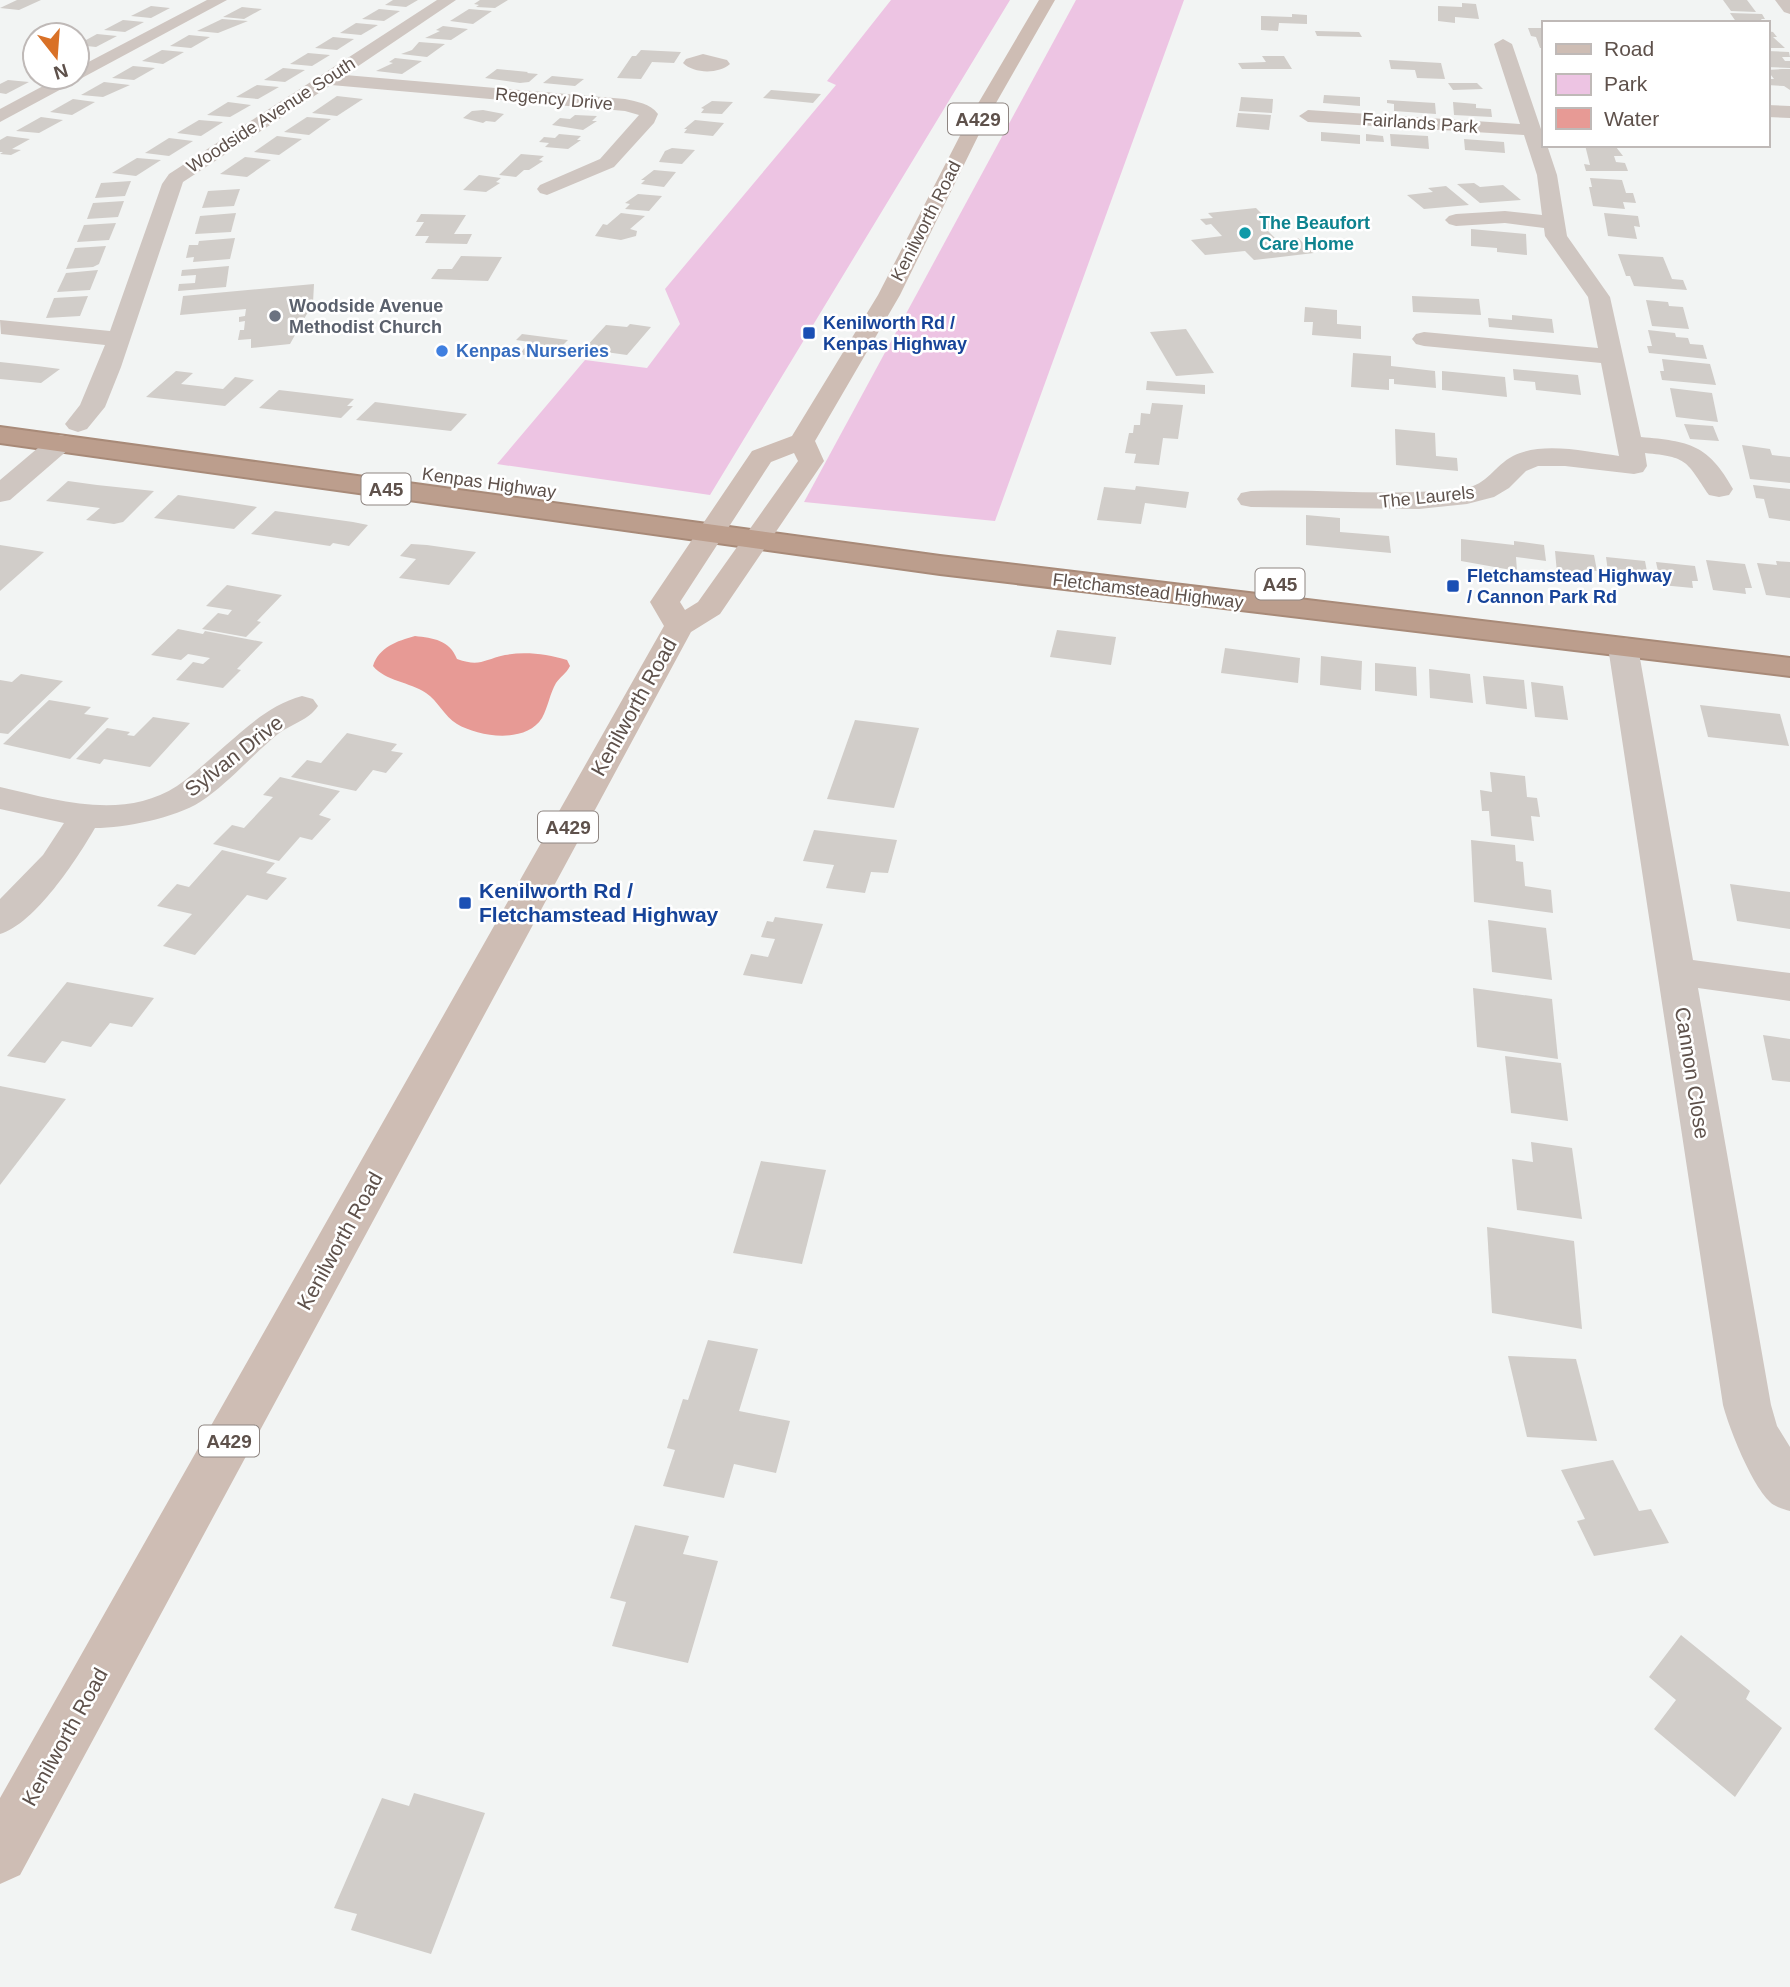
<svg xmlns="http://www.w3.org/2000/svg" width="1790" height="1987" font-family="Arial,sans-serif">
	<rect width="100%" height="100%" fill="#f2f4f3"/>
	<!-- green -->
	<g fill="#edc4e3">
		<polygon points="891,0 1010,0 710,495 497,464 585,360 647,368 680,324 665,289 836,85 827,81"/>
		<polygon points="1076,0 1184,0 995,521 804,502"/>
	</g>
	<!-- water -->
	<path fill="#e79a95" d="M415,636C433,638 450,640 457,659C480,667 483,660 505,655C525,651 547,654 567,660L570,666C566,674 560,677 556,683C550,693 548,707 542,718C526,744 479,737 457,724C444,716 438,701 426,693C410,682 385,681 373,666C379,647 397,641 415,636Z"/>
	<!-- building -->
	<g fill="#d1cdc9">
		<polygon points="17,0 41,0 19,10 0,8"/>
		<polygon points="393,0 418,0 406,7 385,5"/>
		<polygon points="480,0 508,0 495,8 476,7 479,5 474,4"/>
		<polygon points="1723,0 1747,0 1756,12 1731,11"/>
		<polygon points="1462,3 1476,4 1479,19 1455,17 1455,23 1438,21 1438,6 1462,7"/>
		<polygon points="151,6 170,8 151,18 131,16"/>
		<polygon points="242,7 262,9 244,19 223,17"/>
		<polygon points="379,9 400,11 384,21 362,19"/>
		<polygon points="469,9 492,11 473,24 450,21"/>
		<polygon points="1730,13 1762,14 1765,19 1761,19 1764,23 1737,23"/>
		<polygon points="1292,14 1307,15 1307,24 1279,23 1278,31 1261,30 1261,16 1292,17"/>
		<polygon points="222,19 248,21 218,33 197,31"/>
		<polygon points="123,20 144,22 125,32 104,30"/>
		<polygon points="356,23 378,25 361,35 340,33"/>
		<polygon points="443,26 468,29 451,40 425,38 440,31 436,30"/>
		<polygon points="1528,28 1543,28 1543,48 1540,48 1536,37 1531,36"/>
		<polygon points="1315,31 1359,32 1362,37 1317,36"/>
		<polygon points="1767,31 1773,32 1777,37 1773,37 1785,48 1767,48"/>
		<polygon points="97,34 117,36 96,47 77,45"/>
		<polygon points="189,35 210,37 191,48 170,46"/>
		<polygon points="333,37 354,39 337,50 315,48"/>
		<polygon points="419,42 445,44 427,57 401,54 412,50"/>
		<polygon points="162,50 184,52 163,64 142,61"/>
		<polygon points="641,50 681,52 674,63 652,62 641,79 617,78 632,56 636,56"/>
		<polygon points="1767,51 1789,52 1790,57 1782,57 1785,61 1790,61 1790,68 1767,67"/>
		<polygon points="308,53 330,55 312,66 290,64"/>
		<polygon points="1262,56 1284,56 1292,69 1242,69 1238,63 1266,62"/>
		<polygon points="395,58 422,61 402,74 376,71 393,63 389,62"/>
		<polygon points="1389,60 1441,63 1445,79 1417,78 1415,70 1391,69"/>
		<polygon points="133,66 155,68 134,80 112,78"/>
		<polygon points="283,68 305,70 285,82 264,80"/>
		<polygon points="497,69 528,72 527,73 538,74 529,82 520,83 485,78"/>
		<polygon points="1782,69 1790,69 1790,90 1784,86 1767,85 1767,79 1774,79 1767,70"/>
		<polygon points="552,76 584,79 575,86 543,83"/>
		<polygon points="8,80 29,82 6,94 0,93 0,84"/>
		<polygon points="104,82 130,85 103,97 81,95"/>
		<polygon points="1448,83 1477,83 1483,89 1453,90"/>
		<polygon points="257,85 279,87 258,99 236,97"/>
		<polygon points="771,90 821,94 813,103 763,98"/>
		<polygon points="1324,95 1360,97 1360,106 1323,103"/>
		<polygon points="337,96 363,99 337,116 312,113"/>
		<polygon points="1241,97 1273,99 1272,113 1239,111"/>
		<polygon points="73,99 95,102 72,115 50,112"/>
		<polygon points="1387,100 1435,103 1436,114 1394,111 1394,104 1387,103"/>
		<polygon points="712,101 733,102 722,114 701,113 704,109 701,108"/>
		<polygon points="228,102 251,105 230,117 207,115"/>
		<polygon points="1453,102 1476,104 1476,108 1491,109 1492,117 1454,115"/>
		<polygon points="483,110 504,114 495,122 486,121 483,123 463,118 472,111"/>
		<polygon points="1238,113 1271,115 1269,130 1236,127"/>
		<polygon points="575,115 597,116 592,121 597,121 583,130 552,125 560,118 570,119"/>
		<polygon points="41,117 63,120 39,133 16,131"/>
		<polygon points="307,117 331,119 309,135 284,132"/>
		<polygon points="199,120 223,122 201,136 177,133"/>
		<polygon points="695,120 724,123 713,136 684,133 687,129 684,129"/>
		<polygon points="1321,132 1360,135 1360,144 1321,141"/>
		<polygon points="559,134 581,136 577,140 581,140 568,149 545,147 549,143 539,142 544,137 555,138"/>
		<polygon points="1366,134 1383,136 1384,142 1366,141"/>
		<polygon points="1390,134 1428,136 1429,149 1391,146"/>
		<polygon points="7,136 30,139 12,149 21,150 11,155 0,154 3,152 0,152 0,140"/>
		<polygon points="277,136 302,139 279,155 254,152"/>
		<polygon points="169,138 193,141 169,156 145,153"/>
		<polygon points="1464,139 1504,142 1505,153 1465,150"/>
		<polygon points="1585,145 1616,147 1623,156 1614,156 1616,162 1625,163 1628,171 1586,171 1584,164 1590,165"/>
		<polygon points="672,148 695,150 682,164 659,162 665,151"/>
		<polygon points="521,154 544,156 539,160 543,161 529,170 524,170 516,177 499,175"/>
		<polygon points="245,157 271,160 247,177 220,174"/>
		<polygon points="137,158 161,160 136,176 112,173"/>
		<polygon points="654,170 676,172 664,187 641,184 645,180 641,180"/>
		<polygon points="479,175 501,178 496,182 500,183 486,192 463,190"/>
		<polygon points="1590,178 1622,180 1626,193 1633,193 1636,203 1623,202 1625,209 1593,206 1589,187 1592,187"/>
		<polygon points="131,181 125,196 95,198 101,183"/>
		<polygon points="1474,183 1480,187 1503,185 1521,200 1480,203 1457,184"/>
		<polygon points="1446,186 1469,205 1424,209 1407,195 1433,192 1428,188"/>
		<polygon points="240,189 234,206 202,208 208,191"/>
		<polygon points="638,194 662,196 649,211 625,209 630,204 625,203"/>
		<polygon points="124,201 118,217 87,219 93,203"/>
		<polygon points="1256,208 1277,229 1267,230 1277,240 1298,238 1314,253 1254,260 1245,251 1205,255 1191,240 1222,236 1211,224 1206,225 1200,219 1213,218 1208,213"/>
		<polygon points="236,213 231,232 195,234 200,216"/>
		<polygon points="621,213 645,216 630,229 637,231 636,236 621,240 595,236 603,224 607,225"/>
		<polygon points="1604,213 1638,216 1640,227 1634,226 1637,239 1608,236"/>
		<polygon points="421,214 466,215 454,234 472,234 467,244 425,243 429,236 415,236 424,222 416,222"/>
		<polygon points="116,223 109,240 77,242 84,225"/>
		<polygon points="1471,229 1526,234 1527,255 1497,252 1497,248 1471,246"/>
		<polygon points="235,238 230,259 193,262 194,257 186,258 189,245 198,245 199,241"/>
		<polygon points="106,246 99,264 93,267 66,269 75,248"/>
		<polygon points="1618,254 1663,257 1672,279 1683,280 1687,290 1634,286 1630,276 1626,276"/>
		<polygon points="461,256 502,257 488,281 431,279 438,269 452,269"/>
		<polygon points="229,266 226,287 178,291 179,284 195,283 196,275 181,276 182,270"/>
		<polygon points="98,270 90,290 57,292 66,273"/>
		<polygon points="314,284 313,303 290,344 251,348 251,339 238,340 240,330 244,330 245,321 239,322 239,317 245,316 246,309 180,315 183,296"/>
		<polygon points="88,296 80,316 46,318 54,298"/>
		<polygon points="1412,296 1479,299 1481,315 1413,312"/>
		<polygon points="1646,300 1668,302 1669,306 1683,307 1689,329 1652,326"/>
		<polygon points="1305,307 1337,310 1337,324 1361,326 1361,339 1312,335 1313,322 1304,322"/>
		<polygon points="1512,315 1552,319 1554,333 1489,327 1488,318 1512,320"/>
		<polygon points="630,324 651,327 627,355 584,349 606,325 627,327"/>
		<polygon points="1186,329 1214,373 1176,376 1150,332"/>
		<polygon points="1648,330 1675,333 1676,337 1688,338 1690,344 1703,345 1707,359 1649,353 1647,346 1652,346"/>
		<polygon points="522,334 568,340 560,348 545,346 536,357 519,354 530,342 516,340"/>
		<polygon points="1353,353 1391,356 1391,366 1435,371 1436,388 1394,384 1394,379 1389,379 1389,390 1351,387"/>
		<polygon points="1662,359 1710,364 1716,385 1662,380 1660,371 1664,371"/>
		<polygon points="0,362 37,366 60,369 41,383 0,379"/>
		<polygon points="1513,369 1578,375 1581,395 1536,390 1535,382 1514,380"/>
		<polygon points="176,371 193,373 181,384 223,389 235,377 254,380 225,406 146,397"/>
		<polygon points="1442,371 1505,377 1507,397 1442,390"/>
		<polygon points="1147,381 1205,385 1205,394 1146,390"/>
		<polygon points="1670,388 1712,393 1718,422 1676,417"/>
		<polygon points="279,390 313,394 354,399 347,406 353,406 341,418 259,408"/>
		<polygon points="375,402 467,414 451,431 356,420"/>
		<polygon points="1152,403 1183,405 1178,439 1163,438 1159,465 1134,463 1136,454 1125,453 1129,433 1133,433 1134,425 1140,425 1141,413 1150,414"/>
		<polygon points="1684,424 1713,426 1719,441 1690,439"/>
		<polygon points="1395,429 1435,433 1436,456 1457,458 1458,471 1396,465"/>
		<polygon points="1742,445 1770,449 1772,455 1790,457 1790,483 1750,479"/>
		<polygon points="68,481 97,485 154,491 123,522 114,524 86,520 100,508 46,501"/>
		<polygon points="1753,485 1790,489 1790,521 1769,518 1764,499 1756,498"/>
		<polygon points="1136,486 1189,492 1186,508 1145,503 1141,524 1097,520 1104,487 1135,490"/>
		<polygon points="178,495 226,502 257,507 234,529 154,518"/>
		<polygon points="275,511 353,522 368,525 349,546 333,543 330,546 251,534"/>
		<polygon points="1306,515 1340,518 1340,532 1389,536 1391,553 1306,545"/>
		<polygon points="1461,539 1514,545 1514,541 1544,545 1546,561 1516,557 1517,571 1461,561"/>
		<polygon points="411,544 427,545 476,552 449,585 399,578 416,559 400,556"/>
		<polygon points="0,545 44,552 0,591"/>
		<polygon points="1555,551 1594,555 1597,571 1588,570 1589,577 1557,573"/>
		<polygon points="1606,557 1645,561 1648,577 1639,576 1640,582 1609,579"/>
		<polygon points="1706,560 1745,564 1752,588 1745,588 1746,594 1713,590"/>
		<polygon points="1776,561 1790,562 1790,598 1766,595 1757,563 1777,565"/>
		<polygon points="1656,562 1695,566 1698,581 1692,581 1693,588 1661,585"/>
		<polygon points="227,585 282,595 257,621 261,622 246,637 202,629 218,613 228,615 232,610 206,606"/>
		<polygon points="178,629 203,634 205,631 263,642 237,669 241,670 223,688 176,680 193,662 203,664 210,658 188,654 181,660 151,655"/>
		<polygon points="1057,630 1116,637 1111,665 1050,657"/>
		<polygon points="1225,648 1300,658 1298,683 1221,673"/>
		<polygon points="1321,656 1362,661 1361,690 1320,685"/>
		<polygon points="1375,663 1416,667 1417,696 1375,691"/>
		<polygon points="1429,669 1470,674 1473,703 1430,698"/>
		<polygon points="21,674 63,681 8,734 0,733 0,680 12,682"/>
		<polygon points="1483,676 1524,680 1527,709 1486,704"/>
		<polygon points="1531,682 1563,686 1568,720 1535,717"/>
		<polygon points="49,700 91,707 84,714 109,718 70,759 3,744"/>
		<polygon points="1700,705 1780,714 1789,746 1708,737"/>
		<polygon points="153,717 190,723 150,767 104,759 100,764 76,759 107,728 130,732 127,735 134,736"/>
		<polygon points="855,720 919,728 894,808 827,799"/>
		<polygon points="347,733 397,744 391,751 403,753 386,773 373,770 356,791 291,777 307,760 321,763"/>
		<polygon points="1490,772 1525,776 1527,797 1537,798 1540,817 1531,816 1534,841 1491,836 1489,811 1482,811 1480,790 1492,792"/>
		<polygon points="280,777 340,791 319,815 331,819 312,840 300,837 279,861 213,844 232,825 244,828 273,797 263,795"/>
		<polygon points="814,830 897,840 888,873 871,872 865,893 826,888 834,865 803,861"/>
		<polygon points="1471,840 1515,845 1516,861 1523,862 1525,886 1551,890 1553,913 1474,902"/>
		<polygon points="222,850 275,863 266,873 287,878 267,900 247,895 195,955 163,946 192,914 157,906 177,884 189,887"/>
		<polygon points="1730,884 1790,892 1790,929 1737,921"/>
		<polygon points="775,917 823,924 802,984 743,975 751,954 768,957 775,939 761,937 767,921 773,922"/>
		<polygon points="1488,920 1546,928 1552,980 1492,972"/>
		<polygon points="67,982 154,998 132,1027 110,1023 91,1047 62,1041 45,1063 7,1056"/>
		<polygon points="1473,988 1552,999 1558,1059 1477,1047"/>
		<polygon points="1763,1035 1790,1039 1790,1082 1772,1080"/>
		<polygon points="1505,1056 1561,1063 1568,1121 1511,1113"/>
		<polygon points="0,1086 66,1099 0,1185"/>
		<polygon points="1531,1142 1572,1148 1582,1219 1517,1210 1512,1159 1533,1162"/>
		<polygon points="761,1161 826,1170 802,1264 733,1253"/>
		<polygon points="1487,1227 1574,1241 1582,1329 1492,1313"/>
		<polygon points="708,1340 758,1349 739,1411 790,1421 776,1473 734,1464 724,1498 663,1486 675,1450 667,1448 683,1399 688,1400"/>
		<polygon points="1508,1356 1576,1359 1597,1441 1527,1437"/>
		<polygon points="1613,1460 1639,1511 1651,1509 1669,1543 1594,1556 1577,1521 1585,1519 1561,1470"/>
		<polygon points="635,1525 689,1536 683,1554 718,1561 688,1663 612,1646 626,1602 610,1598"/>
		<polygon points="1681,1635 1750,1691 1746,1699 1782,1728 1735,1797 1654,1729 1676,1700 1649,1677"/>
		<polygon points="414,1793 485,1813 431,1954 351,1930 357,1914 334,1908 382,1798 409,1806"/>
	</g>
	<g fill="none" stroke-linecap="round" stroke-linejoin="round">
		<!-- highway casing -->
		<g stroke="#a88a78" stroke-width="4">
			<polygon id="highway" points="0,427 940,556 1790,658 1790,676 940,574 0,443"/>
		</g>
		<!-- minor -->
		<g fill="#cfc6c1" fill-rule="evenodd">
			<polygon points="207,0 227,0 0,122 0,109 60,77 77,77 77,68"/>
			<path d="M437,0H456L345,75L625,99C637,102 650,103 658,114L654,123L614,167L547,195L540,193L537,189L540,185L600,159L639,115L625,111L331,85L183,182L121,367L105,407L87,429L78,432L69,429L65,424L80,405L105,345L1,334L0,320L110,331L162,184L169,174Z"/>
			<polygon points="1775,0 1790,0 1790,14 1784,12"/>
			<path d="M1503,39L1512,44L1543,135V145H1547L1557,175L1567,236L1610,297L1641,437C1689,441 1709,445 1733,489L1729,495L1719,497L1709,495C1686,461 1688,457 1645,453L1647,466L1643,472L1634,474L1565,466H1538L1526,471L1509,488L1494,497L1467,504L1419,509L1251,507L1241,505L1237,499L1241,493L1251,491C1322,488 1394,498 1465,488C1487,485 1494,466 1513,456C1543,441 1587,452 1619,456L1601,363L1424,346L1416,344L1412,339L1416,334L1424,332L1598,348L1588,297L1545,236L1544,228L1505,223L1456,226L1449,224L1445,220L1449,216L1456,214L1505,211L1542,215L1537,175L1524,135L1308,122L1299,116L1308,110L1520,124L1494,44Z"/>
			<path d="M703,54L727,60L730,64C719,74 694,74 683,63L686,59Z"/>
			<polygon points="1767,105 1790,106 1790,118 1767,117"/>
			<polygon points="60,435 69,437 73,443 69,449 10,500 0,502 0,480 51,437"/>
			<path d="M1623,638L1634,640L1638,647L1693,960L1790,973V1001L1698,988L1771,1405L1777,1426L1790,1447V1511C1785,1510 1779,1508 1774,1505C1754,1492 1729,1428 1723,1405L1608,647L1612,640Z"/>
			<path d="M302,696L313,699L318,706C309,720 291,724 278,734C252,755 229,783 200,802C175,818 125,828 95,828C77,859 35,924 0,934V899L43,855L64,823L0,809V787C57,800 123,821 177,786C194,774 210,759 226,745C249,725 272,704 302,696Z"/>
		</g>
		<!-- major -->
		<path fill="#cebdb4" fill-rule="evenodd" d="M1039,0H1055L984,124L900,295L815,441L824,461L720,614L691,632L20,1875L0,1884V1798L664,626L650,602L752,451L792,436L878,295L966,124ZM794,453L798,461L698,602L685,610L680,602L771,462Z"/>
		<!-- highway -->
		<use href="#highway" fill="#bc9e8d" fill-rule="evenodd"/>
	</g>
	<!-- markers -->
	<circle fill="#0f9aa8" stroke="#fff" stroke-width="2.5" cx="1245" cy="233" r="7"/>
	<circle fill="#6b7280" stroke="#fff" stroke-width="2.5" cx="275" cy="316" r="7"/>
	<g fill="#1a4fb4" stroke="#fff" stroke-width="2.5">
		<rect x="802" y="326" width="14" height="14" rx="3.5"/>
		<rect x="1446" y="579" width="14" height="14" rx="3.5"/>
		<rect x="458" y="896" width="14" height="14" rx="3.5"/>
	</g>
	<circle fill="#3f7fe0" stroke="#fff" stroke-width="2.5" cx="442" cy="351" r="7"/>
	<g text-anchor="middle" stroke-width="5" stroke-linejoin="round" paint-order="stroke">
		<!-- far-street labels -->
		<g font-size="18" fill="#5e514b" stroke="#fff">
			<text transform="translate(554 99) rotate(5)" y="6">Regency Drive</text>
			<text transform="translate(271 115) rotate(-33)" y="6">Woodside Avenue South</text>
			<text transform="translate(1420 123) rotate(4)" y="6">Fairlands Park</text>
			<text transform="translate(926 221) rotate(-63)" y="6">Kenilworth Road</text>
			<text transform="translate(489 483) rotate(8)" y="6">Kenpas Highway</text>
			<text transform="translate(1427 497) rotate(-6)" y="6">The Laurels</text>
			<text transform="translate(1148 591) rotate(7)" y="6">Fletchamstead Highway</text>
		</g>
		<!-- far-culture labels -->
		<g font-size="18" font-weight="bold" fill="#0d838f" stroke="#fff" text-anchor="start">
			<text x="1259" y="229">The Beaufort<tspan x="1259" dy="21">Care Home</tspan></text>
		</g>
		<!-- far-worship labels -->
		<g font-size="18" font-weight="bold" fill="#5b616d" stroke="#fff" text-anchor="start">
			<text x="289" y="312">Woodside Avenue<tspan x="289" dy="21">Methodist Church</tspan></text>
		</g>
		<!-- far-transit labels -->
		<g font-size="18" font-weight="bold" fill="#164399" stroke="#fff" text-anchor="start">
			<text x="823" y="329">Kenilworth Rd /<tspan x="823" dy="21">Kenpas Highway</tspan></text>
			<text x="1467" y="582">Fletchamstead Highway<tspan x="1467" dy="21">/ Cannon Park Rd</tspan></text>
		</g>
		<!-- far-shop labels -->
		<g font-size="18" font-weight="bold" fill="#366cbe" stroke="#fff" text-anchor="start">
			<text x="456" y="357">Kenpas Nurseries</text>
		</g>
		<!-- shield labels -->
		<g fill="#fff" stroke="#8e8581" stroke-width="2">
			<rect x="948" y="103.5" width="60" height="31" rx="5"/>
			<rect x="361.5" y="473.5" width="49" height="31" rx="5"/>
			<rect x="1255.5" y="568.5" width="49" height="31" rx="5"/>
			<rect x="538" y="811.5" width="60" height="31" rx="5"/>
			<rect x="199" y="1425.5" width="60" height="31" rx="5"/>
		</g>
		<g font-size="19" font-weight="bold" fill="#5e514b">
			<text x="978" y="126">A429</text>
			<text x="386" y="496">A45</text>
			<text x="1280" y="591">A45</text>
			<text x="568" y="834">A429</text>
			<text x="229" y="1448">A429</text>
		</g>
		<!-- street labels -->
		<g font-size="21" fill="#5e514b" stroke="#fff">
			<text transform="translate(634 707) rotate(-61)" y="7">Kenilworth Road</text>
			<text transform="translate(234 756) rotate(-38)" y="7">Sylvan Drive</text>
			<text transform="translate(1692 1073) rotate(81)" y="7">Cannon Close</text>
			<text transform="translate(340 1241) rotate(-61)" y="7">Kenilworth Road</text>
			<text transform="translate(65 1737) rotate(-61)" y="7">Kenilworth Road</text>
		</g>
		<!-- transit labels -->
		<g font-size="21" font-weight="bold" fill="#164399" stroke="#fff" text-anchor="start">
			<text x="479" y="898">Kenilworth Rd /<tspan x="479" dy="24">Fletchamstead Highway</tspan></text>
		</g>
	</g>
	<!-- legend -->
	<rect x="1542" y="21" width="228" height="126" fill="#ffffff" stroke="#bfb9b7" stroke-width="2"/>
	<rect x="1556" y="44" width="35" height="10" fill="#cebdb4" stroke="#bfb9b7" stroke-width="2"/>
	<text x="1604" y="56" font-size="21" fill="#5e514b">Road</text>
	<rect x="1556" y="74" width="35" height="21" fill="#edc4e3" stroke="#bfb9b7" stroke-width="2"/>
	<text x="1604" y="91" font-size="21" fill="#5e514b">Park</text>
	<rect x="1556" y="108" width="35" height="21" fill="#e79a95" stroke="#bfb9b7" stroke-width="2"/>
	<text x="1604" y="126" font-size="21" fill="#5e514b">Water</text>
	<!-- north arrow -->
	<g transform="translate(56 56) rotate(163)"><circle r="33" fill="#ffffff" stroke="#bfb9b7" stroke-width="2"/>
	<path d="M0-5L12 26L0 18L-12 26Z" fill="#d97127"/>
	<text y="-10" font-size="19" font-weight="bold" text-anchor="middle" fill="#5e514b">N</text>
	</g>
</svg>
